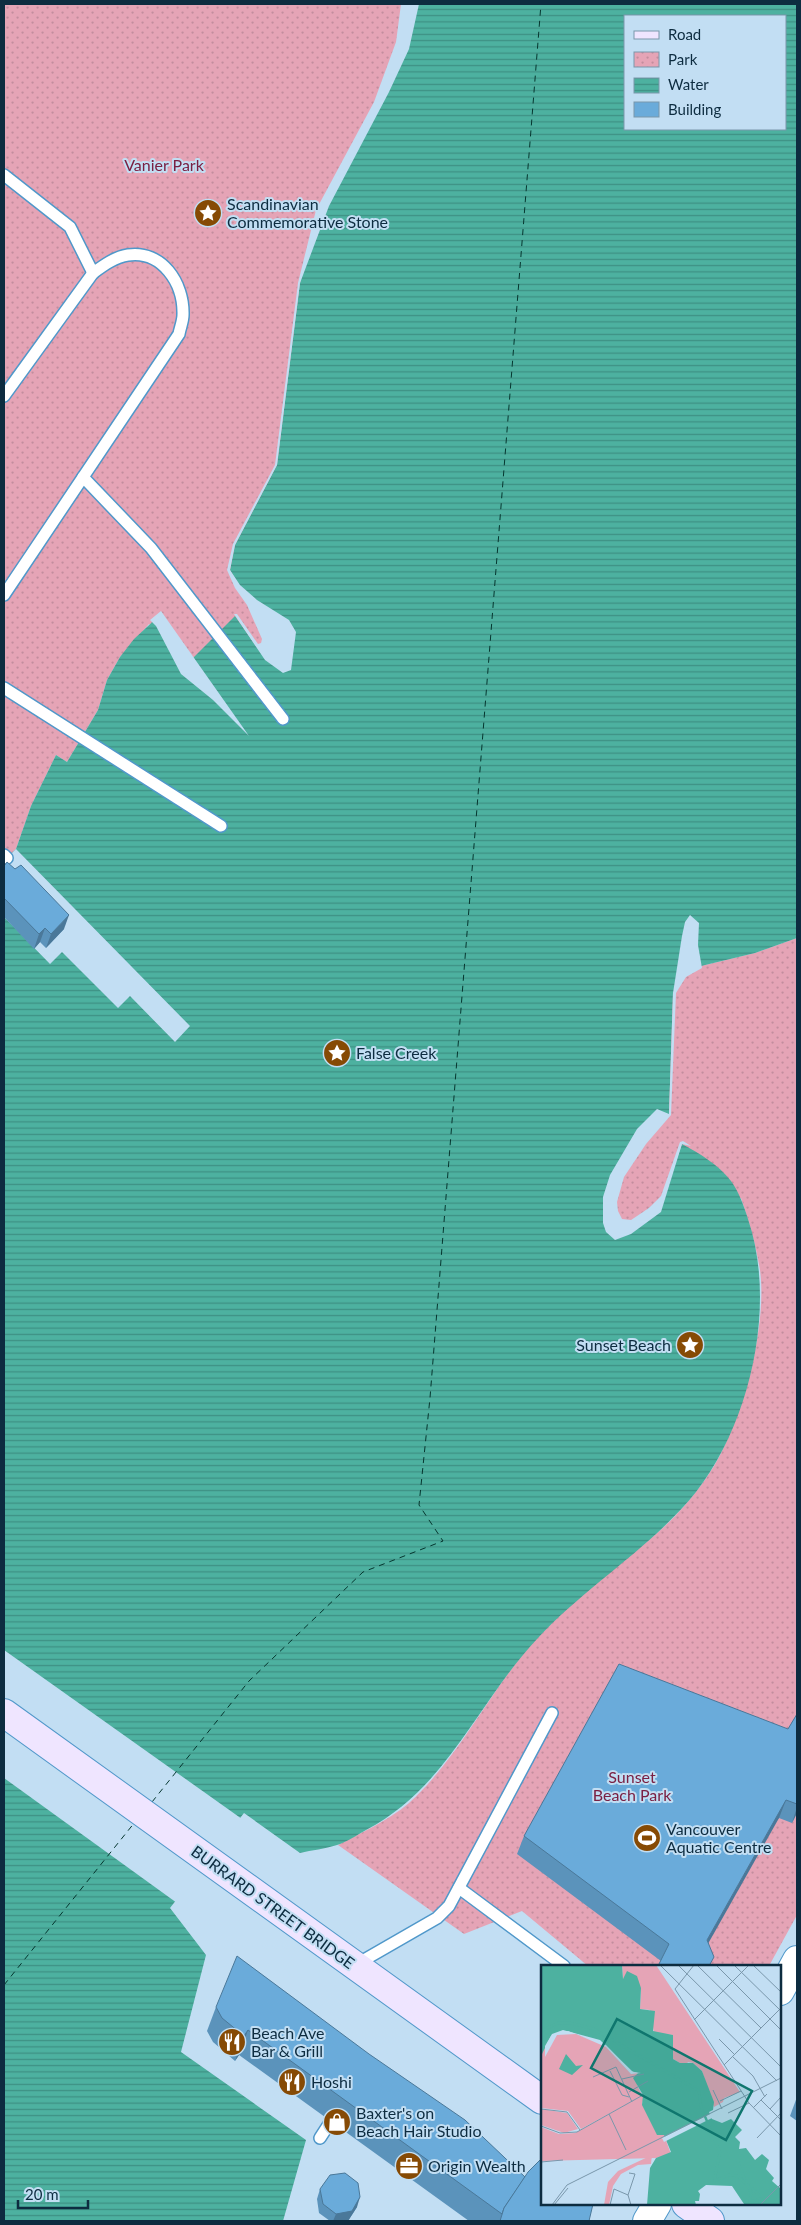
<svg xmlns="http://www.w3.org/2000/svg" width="801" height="2225" font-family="Lato,sans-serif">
	<defs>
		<pattern id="park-dots" width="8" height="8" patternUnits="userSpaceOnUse" patternTransform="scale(1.25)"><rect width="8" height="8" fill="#e5a4b6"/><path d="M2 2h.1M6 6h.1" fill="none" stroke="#c38d9e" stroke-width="1.8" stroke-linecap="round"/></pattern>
		<pattern id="water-rules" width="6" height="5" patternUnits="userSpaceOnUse" patternTransform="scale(1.25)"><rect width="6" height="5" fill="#4db1a0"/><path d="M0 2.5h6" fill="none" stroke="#3e9084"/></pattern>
	</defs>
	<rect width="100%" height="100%" fill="#c2def3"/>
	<!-- park -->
	<g fill="url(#park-dots)">
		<polygon points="4,4 404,4 399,42 277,465 250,604 265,639 263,645 193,658 149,624 120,657 107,680 98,710 67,762 56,755 31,806 16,849 4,861"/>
		<path d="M797,938V1915L769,1966H588L522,1911L464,1934L338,1845C362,1832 388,1821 409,1803C461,1756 490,1689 537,1638C554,1621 572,1602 590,1587C619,1563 650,1542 675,1516C693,1497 712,1473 723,1449C746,1401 767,1323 760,1270C756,1245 749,1222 741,1198L663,1197L631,1222L621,1221L614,1202L673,993L684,975L701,966L755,953Z"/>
	</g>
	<!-- water -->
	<path fill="url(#water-rules)" fill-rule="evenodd" d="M404,4H797V938L755,953L701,966L684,975L673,993L669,1114L644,1142L622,1175L614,1202L621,1221L632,1222L663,1197L682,1144C700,1154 718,1164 731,1181C739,1192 744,1206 748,1219C777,1304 751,1422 696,1492C651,1548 586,1586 537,1639C477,1703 448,1787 366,1830C357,1835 347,1842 337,1845C325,1849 312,1850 300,1853L244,1813L170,1908L206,1955L181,2052L306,2140L283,2221H4V861L16,849L31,806L56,755L67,762L98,710L107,680L120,657L134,639L161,614L193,658L235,616L256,646L265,642L250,604L230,570L235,545L277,465L300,283L319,211L377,103L399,42ZM625,16H785V129H625Z"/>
	<!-- pier -->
	<g fill="#c2def3">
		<polygon points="401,4 419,4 409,49 389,92 329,206 300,283 277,465 235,545 230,570 240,585 257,600 289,620 296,632 291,670 283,673 265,660 234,614 237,614 258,644 261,643 262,639 247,605 235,588 227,570 233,544 275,465 298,283 316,210 374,102 396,42"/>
		<polygon points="161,611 249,736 213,700 181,674 156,626 150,620"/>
		<polygon points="16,849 190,1026 175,1042 130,996 118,1008 62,952 50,964 4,917 4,861"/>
		<polygon points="690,915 699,923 698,945 702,968 686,977 676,993 671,1115 646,1144 624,1177 617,1202 618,1211 622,1219 631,1220 649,1208 661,1196 680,1142 683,1141 691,1146 682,1144 661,1212 631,1234 615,1240 606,1232 603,1223 603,1197 610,1175 637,1129 657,1109 669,1114 673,993 682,936 685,922"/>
		<polygon points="4,1650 242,1819 177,1903 4,1778"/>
	</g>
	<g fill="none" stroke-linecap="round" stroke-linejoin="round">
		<!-- ferry -->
		<g stroke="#05362f" stroke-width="1" stroke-dasharray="6 5" stroke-linecap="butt">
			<polyline points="152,1802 249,1681 363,1572 443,1541 419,1505 430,1398 541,4"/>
			<polyline points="4,1985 135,1822"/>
		</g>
		<!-- service casing -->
		<g stroke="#5098ca" stroke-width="14">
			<g id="service">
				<polyline points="4,175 70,227 93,273"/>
				<path d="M4,396L93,273C104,265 115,257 128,255C162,250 184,283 183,315C183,321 180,328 179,334L4,595"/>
				<polyline points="83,477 151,548 283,719"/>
				<polyline points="4,688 221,826"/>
				<polyline points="4,855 7,858"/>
				<polyline points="459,1888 564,1966"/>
				<polyline points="356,1963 357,1964 437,1918 449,1906 552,1713"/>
				<polyline points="320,2138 331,2121"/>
			</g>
		</g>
		<!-- tertiary casing -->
		<g stroke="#5098ca" stroke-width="30">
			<g id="tertiary">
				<polyline points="780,1991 797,1960"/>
				<polyline points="647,2221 657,2204"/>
			</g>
		</g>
		<!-- secondary casing -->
		<g stroke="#5098ca" stroke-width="30">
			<g id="secondary">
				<polyline points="4,1713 542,2100"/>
				<polyline points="686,2204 710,2221"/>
			</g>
		</g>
		<!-- service -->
		<use href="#service" stroke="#fff" stroke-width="11"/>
		<!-- tertiary -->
		<use href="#tertiary" stroke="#fff" stroke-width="28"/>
		<!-- secondary -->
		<use href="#secondary" stroke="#efe5ff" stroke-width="28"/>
	</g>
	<!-- wall -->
	<g fill="#5b93bb">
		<polygon points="4,866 64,929 46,948 40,942 34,949 4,917"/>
		<polygon points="797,1714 797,1813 792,1823 779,1818 661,1961 517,1854 524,1836 788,1729"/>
		<polygon points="216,2007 525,2177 589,2221 469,2221 239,2055 235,2061 213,2042 207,2031"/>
		<polygon points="797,2097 797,2121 790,2116"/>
		<polygon points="320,2189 357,2207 348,2221 330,2221 319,2213 317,2199"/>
	</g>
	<!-- shaded-wall -->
	<g fill="#4a7899">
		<polygon points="69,915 64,929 46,948 51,934"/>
		<polygon points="45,928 40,942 34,949 39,934"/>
		<polygon points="786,1800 779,1818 700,1958 707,1940"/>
		<polygon points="797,1807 797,1813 792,1823"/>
		<polygon points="248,2030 239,2055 235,2061 244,2036"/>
		<polygon points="360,2197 357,2207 348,2221 333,2221 336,2214"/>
	</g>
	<!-- building -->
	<g fill="#6aabda" stroke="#4a7899">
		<polygon points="7,862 15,869 21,865 69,915 51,934 45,928 39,934 4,898 4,866"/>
		<polygon points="619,1664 788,1729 797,1714 797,1804 786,1800 707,1940 714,1957 709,1966 658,1966 669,1944 524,1836"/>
		<polygon points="237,1956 369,2054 465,2120 525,2177 504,2208 502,2214 248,2030 244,2036 222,2018 216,2007"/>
		<polygon points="542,2158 542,2204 593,2204 589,2221 500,2221 504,2208 528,2172"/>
		<polygon points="345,2173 358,2183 360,2197 352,2211 336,2214 323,2204 320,2189 330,2175"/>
	</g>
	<!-- icons -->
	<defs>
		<g id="sight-disc" transform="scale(1.4375)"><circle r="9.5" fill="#864a04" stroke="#c2def3"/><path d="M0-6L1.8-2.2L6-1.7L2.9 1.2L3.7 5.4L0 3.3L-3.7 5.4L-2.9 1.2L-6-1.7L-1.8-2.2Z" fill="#fff"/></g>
		<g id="stadium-disc" transform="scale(1.4375)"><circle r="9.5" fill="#864a04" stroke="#c2def3"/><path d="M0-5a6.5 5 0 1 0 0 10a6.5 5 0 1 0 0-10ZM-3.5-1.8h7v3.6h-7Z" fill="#fff"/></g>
		<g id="restaurant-disc" transform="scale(1.4375)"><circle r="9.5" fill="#864a04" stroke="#c2def3"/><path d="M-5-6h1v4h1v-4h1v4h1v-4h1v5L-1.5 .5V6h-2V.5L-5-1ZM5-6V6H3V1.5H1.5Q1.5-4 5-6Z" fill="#fff"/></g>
		<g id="shop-disc" transform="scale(1.4375)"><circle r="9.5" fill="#864a04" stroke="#c2def3"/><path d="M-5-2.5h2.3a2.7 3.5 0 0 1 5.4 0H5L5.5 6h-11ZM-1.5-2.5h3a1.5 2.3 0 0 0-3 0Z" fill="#fff"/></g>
		<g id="office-disc" transform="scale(1.4375)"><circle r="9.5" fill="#864a04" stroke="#c2def3"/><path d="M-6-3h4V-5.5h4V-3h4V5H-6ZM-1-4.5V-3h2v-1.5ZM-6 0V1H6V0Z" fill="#fff"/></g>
	</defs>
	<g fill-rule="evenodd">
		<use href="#sight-disc" x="208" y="213"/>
		<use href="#sight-disc" x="337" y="1053"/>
		<use href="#sight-disc" x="690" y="1345"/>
		<use href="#stadium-disc" x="647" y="1838"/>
		<use href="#restaurant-disc" x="232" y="2042"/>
		<use href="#restaurant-disc" x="292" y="2082"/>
		<use href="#shop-disc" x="337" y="2122"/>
		<use href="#office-disc" x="409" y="2166"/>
	</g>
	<g text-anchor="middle" stroke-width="4" stroke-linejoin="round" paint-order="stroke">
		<!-- park labels -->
		<g font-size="16" fill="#7a2043" stroke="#c2def3">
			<text x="164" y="171">Vanier Park</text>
			<text x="632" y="1783">Sunset<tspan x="632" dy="18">Beach Park</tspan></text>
		</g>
		<!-- poi labels -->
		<g font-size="16" fill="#0d2c40" stroke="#c2def3" text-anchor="start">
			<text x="227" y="210">Scandinavian<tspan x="227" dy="18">Commemorative Stone</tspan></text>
			<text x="356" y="1059">False Creek</text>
			<text x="671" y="1351" text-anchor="end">Sunset Beach</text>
			<text x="666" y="1835">Vancouver<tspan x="666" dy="18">Aquatic Centre</tspan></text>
			<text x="251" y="2039">Beach Ave<tspan x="251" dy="18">Bar &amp; Grill</tspan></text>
			<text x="311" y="2088">Hoshi</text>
			<text x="356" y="2119">Baxter's on<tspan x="356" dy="18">Beach Hair Studio</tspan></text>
			<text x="428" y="2172">Origin Wealth</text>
		</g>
		<!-- street labels -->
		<g font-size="16" fill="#0d2c40" stroke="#c2def3">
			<text transform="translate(273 1907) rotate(36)" y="6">BURRARD STREET BRIDGE</text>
		</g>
	</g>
	<!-- overview -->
	<g transform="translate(541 1965)">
		<rect width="240" height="240" fill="#c2def3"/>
		<path d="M111,190L110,199L97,200L80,209L72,221L68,240H63L67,217L77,206Z" fill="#e5a4b6"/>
		<path d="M81,0H115L199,127L183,133L182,137L173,142L161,106L152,98L147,97L144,101L132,94V70L113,68L109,45L99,44L100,23L85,12L82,14ZM18,67L38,68L61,77L90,106L97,108L96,120L103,134L101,138L123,170L130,189L115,193L0,196V162L18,169L34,168L88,138L40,164L27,146L0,143V88L10,71ZM0,144L26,148L37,164L23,168L0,160Z" fill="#e5a4b6"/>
		<path d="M0,0H81L82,14L86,6L96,11L100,23L99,44L114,46L112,66L132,70V94L139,98H152L161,106L173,137L172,145L168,147L171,154L181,158L190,154L201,165L194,172L199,177L198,184L205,183L214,195L221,189L228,195L225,204L233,213L231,216L240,224V240L203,239L191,221L165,220L157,226L159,229L158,236H154L155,240H106L109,203L115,193L130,187L123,170H116L101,140L102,130L92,113L97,108L90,106L65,80L27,66L10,71L0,91ZM25,89L35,101L42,100L31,110L18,104Z" fill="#4db1a0"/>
		<path d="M22,65L59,75L92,107L100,108L90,109L65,82L35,69L16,70L4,92V81L11,69ZM171,148L175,151L123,177L121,173Z" fill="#c2def3"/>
		<path fill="none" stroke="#4db1a0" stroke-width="2.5" d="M0,66L17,58H30L53,64L158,126L160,142L179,187L173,217M202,190L197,197L204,215M173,216L188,210L196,211L222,233M206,219L210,228L209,237L216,235L220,237"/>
		<path fill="none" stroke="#7a97ab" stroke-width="1" d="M119,0L236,116M137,0L240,102M153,0L134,24L208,138L240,171M156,0L220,63M175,0L240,65M193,0L239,45M212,0L240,27M153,55L208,0M178,74L194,90M192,92L212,111L224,132M183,100L240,43M69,106L81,130L88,132M52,112L75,102L91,137M81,114L103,109M172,125L181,144M88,127L107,116M220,135L240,155M179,136L200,126M212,143L226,129M0,144L26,147L39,165M229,144L240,132M187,148L208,138M68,149L85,185M0,161L19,168L36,167L102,130M216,173L240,148M0,197L22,195M88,208L94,209L87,230L90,240M11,240L26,220L240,113M13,240L27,223M69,240L73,224L87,230M219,240L240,219"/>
		<path fill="#0f766e" fill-opacity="0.15" stroke="#0f766e" stroke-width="2.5" d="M76,54L211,126L185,175L50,103Z"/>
		<rect width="240" height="240" fill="none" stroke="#0d2c40" stroke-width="2.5"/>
	</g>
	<!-- border -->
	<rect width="801" height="2225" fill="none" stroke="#0d2c40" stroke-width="10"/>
	<!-- legend -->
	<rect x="624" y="15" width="162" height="115" fill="#c2def3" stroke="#7a97ab"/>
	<rect x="634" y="31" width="25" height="8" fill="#efe5ff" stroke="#7a97ab"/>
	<text x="668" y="40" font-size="15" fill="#0d2c40">Road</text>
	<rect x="634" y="52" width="25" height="15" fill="url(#park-dots)" stroke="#7a97ab"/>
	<text x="668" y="65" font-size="15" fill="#0d2c40">Park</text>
	<rect x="634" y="78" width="25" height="15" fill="url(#water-rules)" stroke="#7a97ab"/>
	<text x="668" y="90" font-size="15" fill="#0d2c40">Water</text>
	<rect x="634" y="102" width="25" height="15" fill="#6aabda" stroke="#7a97ab"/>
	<text x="668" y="115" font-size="15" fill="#0d2c40">Building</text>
	<!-- scale -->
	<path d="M18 2200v8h70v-8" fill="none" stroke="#0d2c40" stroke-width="2.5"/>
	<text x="25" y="2200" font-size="15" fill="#0d2c40" stroke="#c2def3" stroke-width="4" paint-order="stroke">20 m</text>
</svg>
